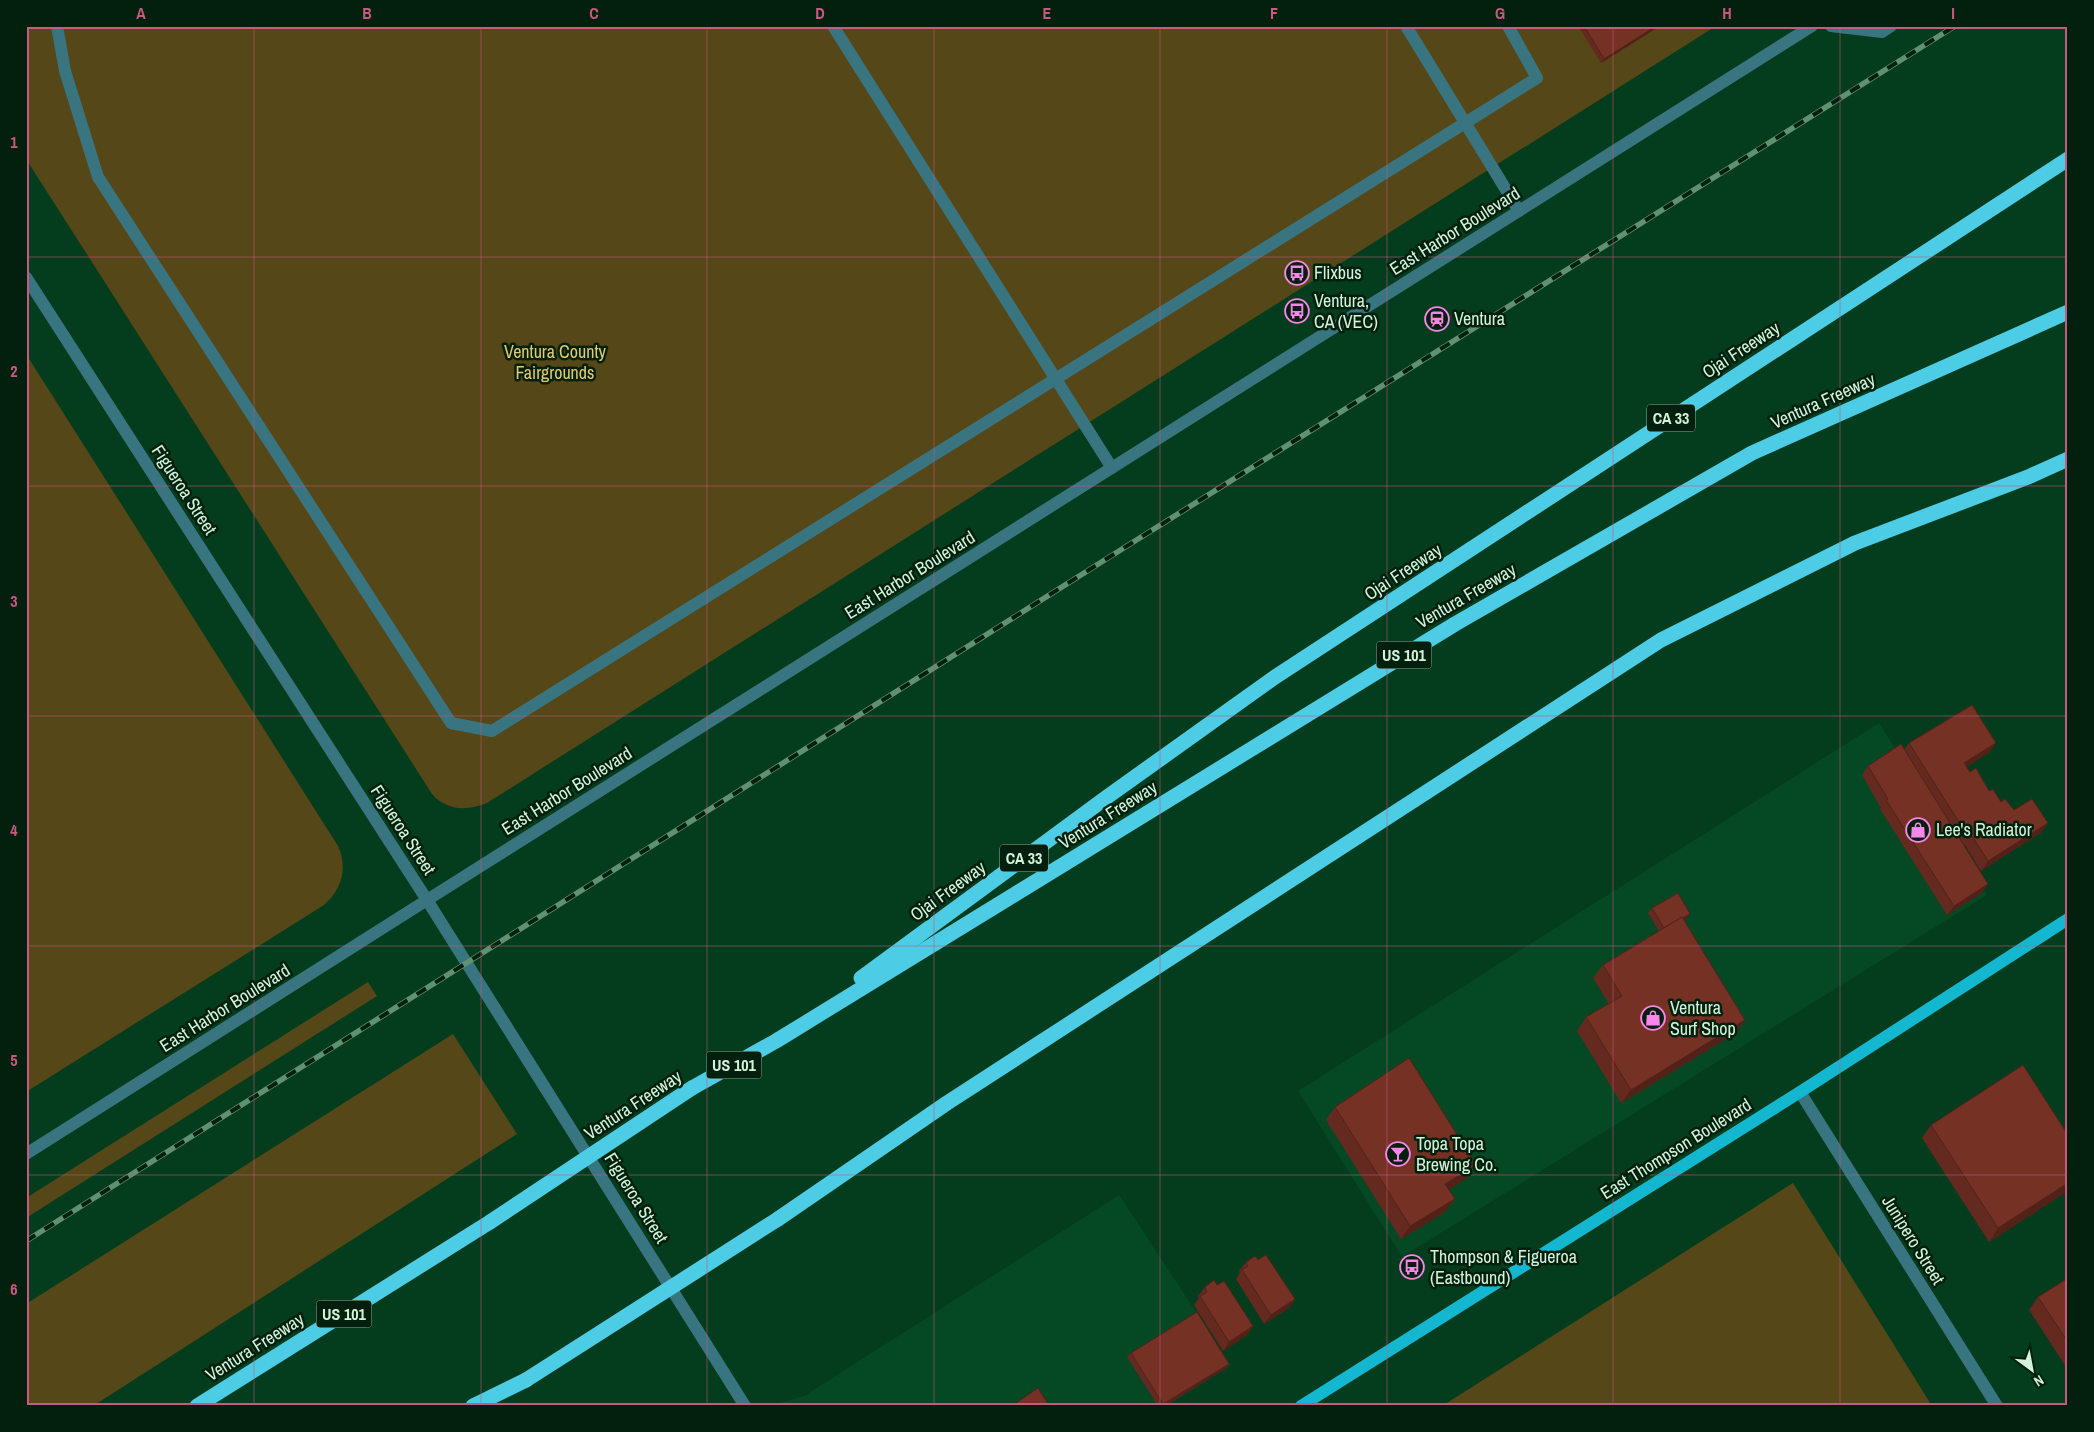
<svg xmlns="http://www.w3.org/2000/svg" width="2094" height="1432" font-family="'Archivo Narrow',sans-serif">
	<rect width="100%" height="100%" fill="#033d1d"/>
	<!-- built -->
	<g fill="#054824">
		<polygon points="1879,723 1987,895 1402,1257 1298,1091"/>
		<polygon points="1119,1195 1231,1365 1167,1406 769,1406 804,1396"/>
	</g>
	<!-- green -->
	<g fill="#554717">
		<path d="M26,26H1716L487,803C467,811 447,811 432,794L26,159Z"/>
		<path d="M26,354L338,846C348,868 342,889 324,905L26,1092Z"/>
		<polygon points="368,982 377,996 26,1218 26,1198"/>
		<polygon points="453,1034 517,1134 93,1406 26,1406 26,1304"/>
		<polygon points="1793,1183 1932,1406 1442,1406"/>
	</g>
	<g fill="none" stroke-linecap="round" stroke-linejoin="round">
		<!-- service -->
		<g stroke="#397581" stroke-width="12">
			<polyline points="57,26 65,71 98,177 451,723 492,731 1537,78 1508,26"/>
			<polyline points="833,26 1112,468"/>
			<polyline points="1406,26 1519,211"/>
			<polyline points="1831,26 1882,32 1891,26"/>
		</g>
		<!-- minor -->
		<g stroke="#397581" stroke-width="12">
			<polyline points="26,277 427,900 1812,26"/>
			<polyline points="1800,1092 1997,1406"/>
		</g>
		<!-- tertiary -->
		<polyline stroke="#397581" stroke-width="12" points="26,1154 427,900 745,1406"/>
		<!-- primary -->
		<polyline stroke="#13b7d0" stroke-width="12" points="1301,1406 1800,1092 2068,919"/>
		<!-- motorway -->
		<g stroke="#4ccce5" stroke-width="15">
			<polyline points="861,978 1107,797 1275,677 2068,159"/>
			<polyline points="692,1088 776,1041 1455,624 1752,453 2068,312"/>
			<polyline points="778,1219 947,1103 1661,640 1855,543 2028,477 2068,459"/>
			<polyline points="197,1406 490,1222"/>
			<polyline points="473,1406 526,1380"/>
		</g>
		<!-- rail casing -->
		<g stroke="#619073" stroke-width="5.5">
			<polyline id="rail" points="26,1241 1111,556 1955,26"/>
		</g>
		<!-- rail -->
		<use href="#rail" stroke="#03200e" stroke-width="4" stroke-dasharray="11" stroke-linecap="butt"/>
		<!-- motorway-bridge -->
		<g stroke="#4ccce5" stroke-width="15">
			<polyline points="490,1222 692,1088"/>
			<polyline points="526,1380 778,1219"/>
		</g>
	</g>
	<!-- wall -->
	<g fill="#652a1f">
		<polygon points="1578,26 1660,26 1601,63"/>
		<polygon points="1909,743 1990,752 1966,767 1970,772 2001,802 2014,810 2042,832 1981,871 1965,845 1964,846 1982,893 1947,915 1880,809 1881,808 1862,775 1868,766 1904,750"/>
		<polygon points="1652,908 1687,918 1684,920 1736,1033 1621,1103 1577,1031 1586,1017 1609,1004 1593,978 1603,965 1659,931 1648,913"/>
		<polygon points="1335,1107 1467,1178 1448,1190 1445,1212 1401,1239 1326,1120"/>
		<polygon points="1931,1125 2068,1135 2068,1191 1989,1242 1922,1138"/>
		<polygon points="1258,1260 1295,1299 1289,1308 1264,1324 1236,1279 1240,1272 1239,1271 1246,1262"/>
		<polygon points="2068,1278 2068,1370 2029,1310 2038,1297"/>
		<polygon points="1217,1285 1253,1326 1247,1335 1223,1351 1194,1305 1199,1298 1198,1296 1205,1287"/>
		<polygon points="1131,1353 1229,1364 1226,1368 1165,1406 1158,1406 1127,1357"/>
	</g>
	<!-- shaded-wall -->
	<g fill="#522219">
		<polygon points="1656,26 1660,26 1601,63 1604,59"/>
		<polygon points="1996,743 1990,752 1958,772 1964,763"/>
		<polygon points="2048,823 2042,832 1981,871 1988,861"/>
		<polygon points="1964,830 1966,830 1960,839 1957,840"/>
		<polygon points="1988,884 1982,893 1947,915 1954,906"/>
		<polygon points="1690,914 1687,918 1661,934 1664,929"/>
		<polygon points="1745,1020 1736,1033 1621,1103 1631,1090"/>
		<polygon points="1476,1165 1467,1178 1436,1198 1445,1184"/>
		<polygon points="2068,1183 2068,1191 1989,1242 1998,1228"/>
		<polygon points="1455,1199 1445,1212 1401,1239 1410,1226"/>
		<polygon points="1295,1299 1289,1308 1264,1324 1271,1315"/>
		<polygon points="1253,1326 1247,1335 1223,1351 1229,1342"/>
		<polygon points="1229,1364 1226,1368 1165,1406 1162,1406"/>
	</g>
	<!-- building -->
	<g fill="#753124" stroke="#522219">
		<polygon points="1584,26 1656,26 1604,59"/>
		<polygon points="1972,705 1996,743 1964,763 1970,772 1976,768 1989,791 1993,789 2001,802 2005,799 2014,810 2032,799 2048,823 1988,861 1972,836 1970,837 1966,830 1964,830 1909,743"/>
		<polygon points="1901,744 1988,884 1954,906 1886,800 1888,799 1868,766"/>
		<polygon points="1678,893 1690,914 1683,918 1682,917 1664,928 1652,908"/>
		<polygon points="1682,917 1745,1020 1631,1090 1586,1017 1622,996 1603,965"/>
		<polygon points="1409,1058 1476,1165 1445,1184 1455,1199 1410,1226 1335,1107"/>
		<polygon points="2023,1065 2068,1135 2068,1183 1998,1228 1931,1125"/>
		<polygon points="1266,1255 1295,1299 1271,1315 1242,1270 1248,1266 1246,1262 1255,1256 1258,1260"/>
		<polygon points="2068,1278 2068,1342 2038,1297"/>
		<polygon points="1214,1280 1217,1285 1224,1281 1253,1326 1229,1342 1200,1296 1207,1292 1205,1287"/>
		<polygon points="1197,1312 1229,1364 1163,1404 1131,1353"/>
		<polygon points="1038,1388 1048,1404 1045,1406 1013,1406 1013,1405"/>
	</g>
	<!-- grid -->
	<path fill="none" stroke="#c75a81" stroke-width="1" stroke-opacity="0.55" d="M254,26V1406M481,26V1406M707,26V1406M934,26V1406M1160,26V1406M1387,26V1406M1613,26V1406M1840,26V1406M26,257H2068M26,486H2068M26,716H2068M26,946H2068M26,1175H2068"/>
	<!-- icons -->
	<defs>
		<g id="bus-ring" transform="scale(1.25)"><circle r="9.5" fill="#03200e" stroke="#f987e9" stroke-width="1.5"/><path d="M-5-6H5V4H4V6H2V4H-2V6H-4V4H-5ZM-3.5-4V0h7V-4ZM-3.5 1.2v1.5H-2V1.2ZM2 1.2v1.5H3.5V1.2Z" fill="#f987e9"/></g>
		<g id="station-ring" transform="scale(1.25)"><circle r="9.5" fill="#03200e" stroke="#f987e9" stroke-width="1.5"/><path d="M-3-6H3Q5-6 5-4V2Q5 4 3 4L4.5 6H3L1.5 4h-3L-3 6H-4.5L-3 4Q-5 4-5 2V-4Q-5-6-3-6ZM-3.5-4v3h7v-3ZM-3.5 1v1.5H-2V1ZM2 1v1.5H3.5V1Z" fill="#f987e9"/></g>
		<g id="shop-ring" transform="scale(1.25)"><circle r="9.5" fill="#03200e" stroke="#f987e9" stroke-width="1.5"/><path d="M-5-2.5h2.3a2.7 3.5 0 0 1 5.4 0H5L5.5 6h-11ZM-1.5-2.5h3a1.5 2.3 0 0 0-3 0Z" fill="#f987e9"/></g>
		<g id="bar-ring" transform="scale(1.25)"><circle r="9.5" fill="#03200e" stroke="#f987e9" stroke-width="1.5"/><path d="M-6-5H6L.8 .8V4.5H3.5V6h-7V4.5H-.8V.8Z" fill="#f987e9"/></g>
	</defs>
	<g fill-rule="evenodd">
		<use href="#bus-ring" x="1297" y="273"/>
		<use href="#bus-ring" x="1297" y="311"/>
		<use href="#station-ring" x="1437" y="319"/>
		<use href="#shop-ring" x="1918" y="830"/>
		<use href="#shop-ring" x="1653" y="1018"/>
		<use href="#bar-ring" x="1398" y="1154"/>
		<use href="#bus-ring" x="1412" y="1267"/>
	</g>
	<g text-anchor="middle" stroke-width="5" stroke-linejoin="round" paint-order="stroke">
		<!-- shield labels -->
		<g fill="#03200e" stroke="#94b49d" stroke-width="1">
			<rect x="1647" y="404.5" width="48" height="27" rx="4"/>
			<rect x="1376.5" y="641.5" width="55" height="27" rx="4"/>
			<rect x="1000" y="844.5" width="48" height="27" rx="4"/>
			<rect x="706.5" y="1051.5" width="55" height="27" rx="4"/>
			<rect x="316.5" y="1300.5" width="55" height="27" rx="4"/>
		</g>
		<g font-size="16" font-weight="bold" fill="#d2f4da">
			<text x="1671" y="424">CA 33</text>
			<text x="1404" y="661">US 101</text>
			<text x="1024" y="864">CA 33</text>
			<text x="734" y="1071">US 101</text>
			<text x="344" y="1320">US 101</text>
		</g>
		<!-- street labels -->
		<g font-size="18" fill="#d2f4da" stroke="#03200e">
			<text transform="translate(1455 231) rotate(-32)" y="6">East Harbor Boulevard</text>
			<text transform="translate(1741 350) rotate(-33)" y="6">Ojai Freeway</text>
			<text transform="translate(1823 401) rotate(-24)" y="6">Ventura Freeway</text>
			<text transform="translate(184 490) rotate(57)" y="6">Figueroa Street</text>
			<text transform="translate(1403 572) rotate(-33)" y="6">Ojai Freeway</text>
			<text transform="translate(910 575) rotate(-32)" y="6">East Harbor Boulevard</text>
			<text transform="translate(1466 596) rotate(-30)" y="6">Ventura Freeway</text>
			<text transform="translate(567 791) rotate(-32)" y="6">East Harbor Boulevard</text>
			<text transform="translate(1108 815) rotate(-32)" y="6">Ventura Freeway</text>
			<text transform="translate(403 830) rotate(57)" y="6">Figueroa Street</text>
			<text transform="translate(948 891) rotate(-36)" y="6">Ojai Freeway</text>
			<text transform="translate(225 1008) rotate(-32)" y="6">East Harbor Boulevard</text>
			<text transform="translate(633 1105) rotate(-33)" y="6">Ventura Freeway</text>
			<text transform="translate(1676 1149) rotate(-32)" y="6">East Thompson Boulevard</text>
			<text transform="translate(636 1198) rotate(58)" y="6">Figueroa Street</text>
			<text transform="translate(1913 1240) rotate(58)" y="6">Junipero Street</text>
			<text transform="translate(255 1347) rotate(-32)" y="6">Ventura Freeway</text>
		</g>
		<!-- poi labels -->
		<g font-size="18" fill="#d2f4da" stroke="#03200e" text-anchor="start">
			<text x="1314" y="279">Flixbus</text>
			<text x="1314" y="307">Ventura,<tspan x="1314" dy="21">CA (VEC)</tspan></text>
			<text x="1454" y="325">Ventura</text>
			<text x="1936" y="836">Lee's Radiator</text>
			<text x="1670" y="1014">Ventura<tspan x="1670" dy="21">Surf Shop</tspan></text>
			<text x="1416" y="1150">Topa Topa<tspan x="1416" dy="21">Brewing Co.</tspan></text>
			<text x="1430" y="1263">Thompson &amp; Figueroa<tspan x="1430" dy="21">(Eastbound)</tspan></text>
		</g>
		<!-- park labels -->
		<g font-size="18" fill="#e5c96f" stroke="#03200e">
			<text x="555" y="358">Ventura County<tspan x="555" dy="21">Fairgrounds</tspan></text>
		</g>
	</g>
	<!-- border -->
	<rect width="2094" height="1432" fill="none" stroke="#03200e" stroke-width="55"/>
	<!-- north arrow -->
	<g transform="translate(2032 1370) rotate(148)" stroke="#03200e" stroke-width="4" paint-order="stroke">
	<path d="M0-4L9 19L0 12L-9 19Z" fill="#d2f4da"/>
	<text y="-8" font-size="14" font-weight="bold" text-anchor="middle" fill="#d2f4da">N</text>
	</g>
	<rect x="28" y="28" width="2038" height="1376" fill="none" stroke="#c75a81" stroke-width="2"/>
	<g font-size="16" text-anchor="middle" font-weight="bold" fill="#c75a81">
		<text x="141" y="19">A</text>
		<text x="367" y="19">B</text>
		<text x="594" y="19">C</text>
		<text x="820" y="19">D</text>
		<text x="1047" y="19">E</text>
		<text x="1274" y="19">F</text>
		<text x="1500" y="19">G</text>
		<text x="1727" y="19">H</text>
		<text x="1953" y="19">I</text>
		<text x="14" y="148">1</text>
		<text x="14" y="377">2</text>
		<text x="14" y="607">3</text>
		<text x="14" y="836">4</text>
		<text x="14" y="1066">5</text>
		<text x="14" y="1295">6</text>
	</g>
</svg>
